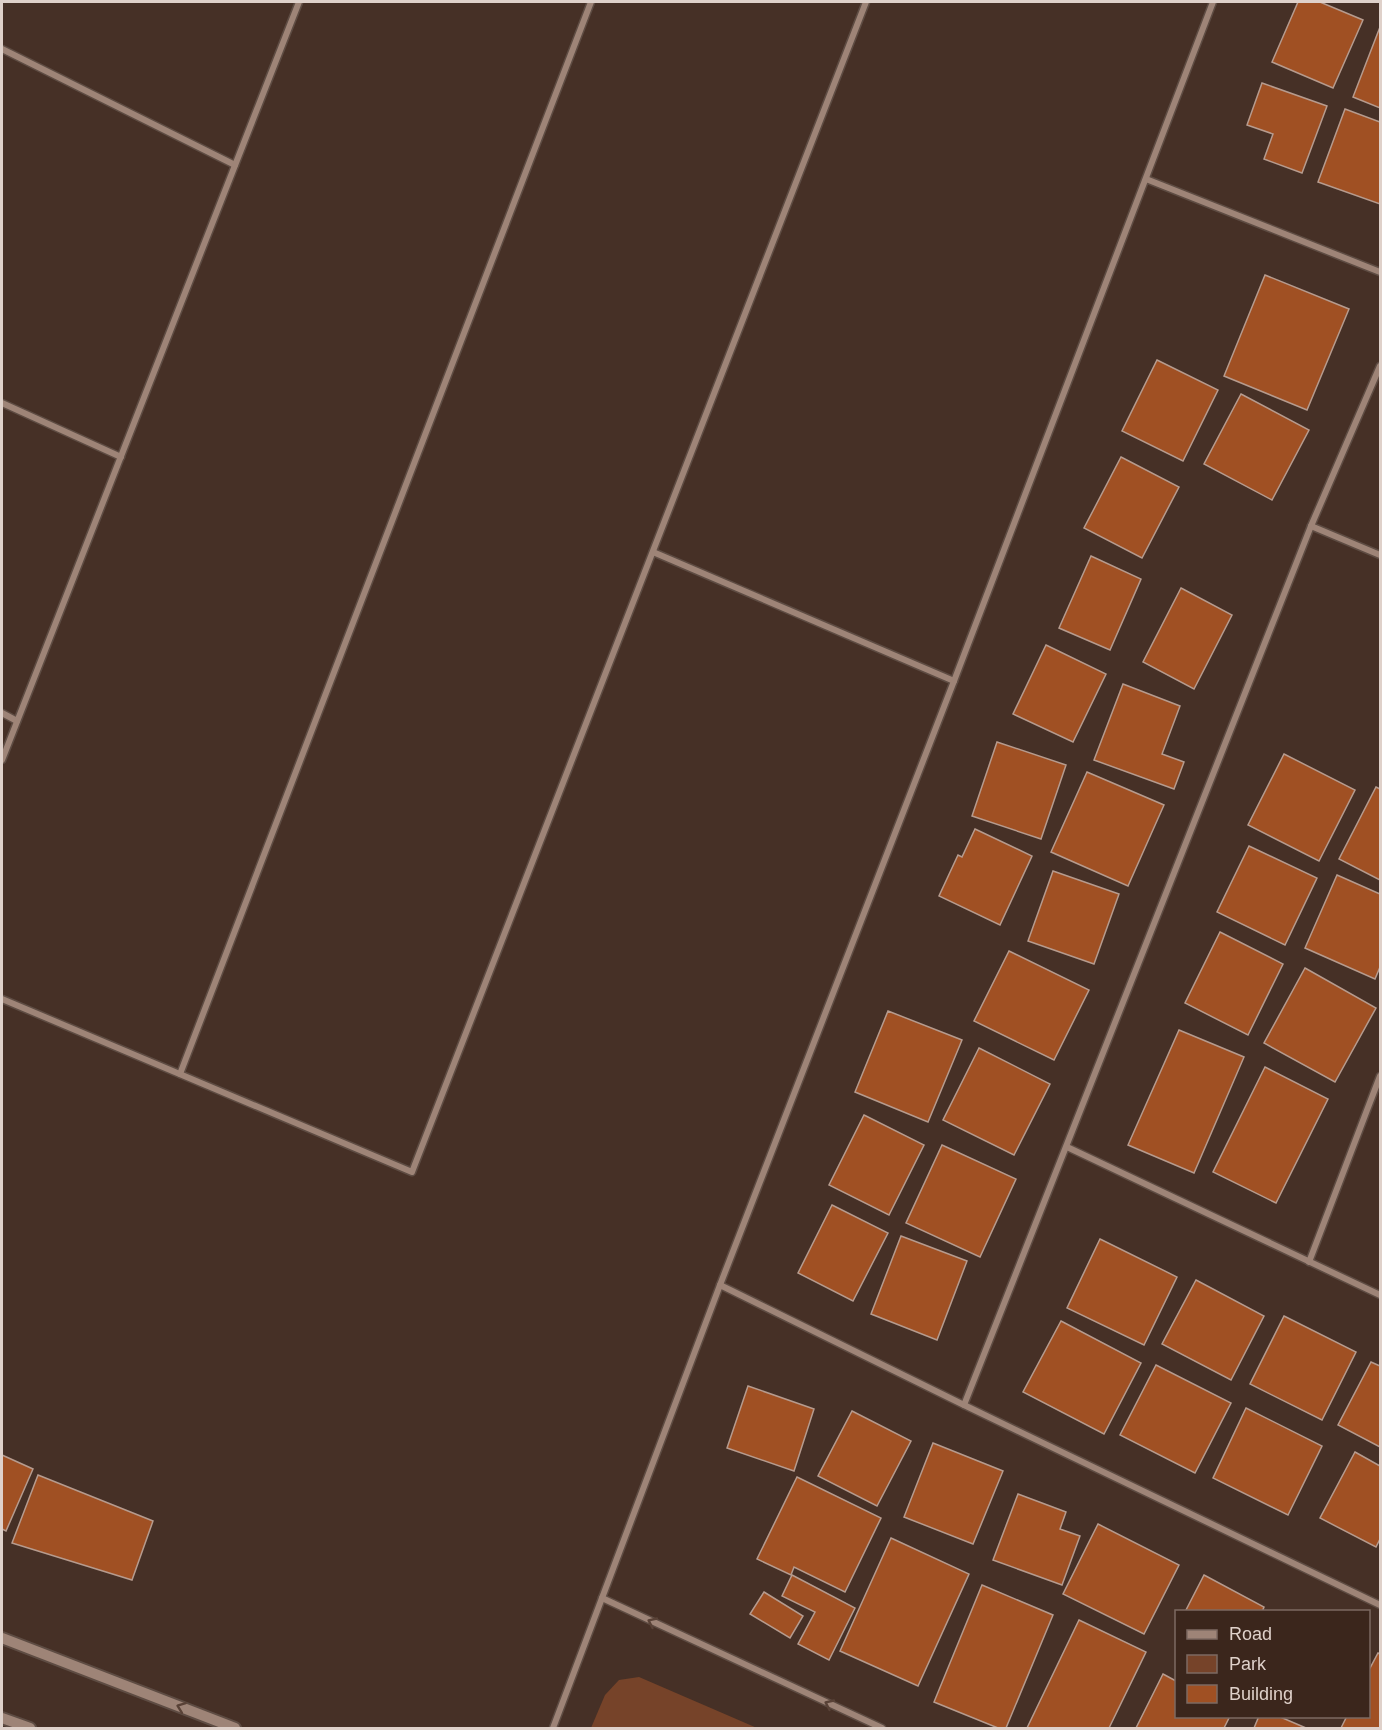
<svg xmlns="http://www.w3.org/2000/svg" width="1382" height="1730" font-family="Arial,sans-serif">
	<rect width="100%" height="100%" fill="#463026"/>
	<!-- green -->
	<polygon fill="#764329" points="639,1677 757,1728 591,1728 605,1695 619,1680"/>
	<!-- building -->
	<g fill="#a05023" stroke="#b69b8e" stroke-width="1.5">
		<polygon points="1298,2 1320,2 1363,20 1333,88 1272,62"/>
		<polygon points="1380,27 1380,108 1353,97"/>
		<polygon points="1262,83 1327,106 1302,173 1264,159 1273,134 1247,125"/>
		<polygon points="1345,109 1380,122 1380,204 1318,182"/>
		<polygon points="1265,275 1349,309 1307,410 1224,376"/>
		<polygon points="1157,360 1218,390 1183,461 1122,431"/>
		<polygon points="1241,394 1309,430 1272,500 1204,464"/>
		<polygon points="1121,457 1179,487 1142,558 1084,528"/>
		<polygon points="1091,556 1141,579 1110,650 1059,628"/>
		<polygon points="1181,588 1232,615 1194,689 1143,662"/>
		<polygon points="1046,645 1106,674 1073,742 1013,714"/>
		<polygon points="1123,684 1180,706 1162,754 1184,762 1174,789 1094,760"/>
		<polygon points="997,742 1066,765 1041,839 972,816"/>
		<polygon points="1284,754 1355,790 1319,861 1248,825"/>
		<polygon points="1087,772 1164,805 1128,886 1051,852"/>
		<polygon points="1376,787 1380,789 1380,880 1339,859"/>
		<polygon points="975,829 1032,856 1000,925 939,896 958,855 962,857"/>
		<polygon points="1249,846 1317,878 1285,945 1217,912"/>
		<polygon points="1053,871 1119,894 1094,964 1028,941"/>
		<polygon points="1337,875 1380,894 1380,967 1375,979 1305,948"/>
		<polygon points="1220,932 1283,964 1248,1035 1185,1003"/>
		<polygon points="1009,951 1089,990 1054,1060 974,1021"/>
		<polygon points="1305,968 1376,1008 1335,1082 1264,1043"/>
		<polygon points="888,1011 962,1040 928,1122 855,1092"/>
		<polygon points="1179,1030 1244,1057 1194,1173 1128,1145"/>
		<polygon points="979,1048 1050,1084 1014,1155 943,1120"/>
		<polygon points="1265,1067 1328,1099 1276,1203 1213,1172"/>
		<polygon points="864,1115 924,1145 889,1215 829,1185"/>
		<polygon points="942,1145 1016,1179 980,1257 906,1223"/>
		<polygon points="832,1205 888,1233 853,1301 798,1273"/>
		<polygon points="901,1236 967,1261 937,1340 871,1314"/>
		<polygon points="1100,1239 1177,1277 1144,1345 1067,1308"/>
		<polygon points="1196,1280 1264,1316 1231,1380 1162,1344"/>
		<polygon points="1284,1316 1356,1352 1322,1420 1250,1384"/>
		<polygon points="1061,1321 1141,1363 1104,1434 1023,1392"/>
		<polygon points="1371,1362 1380,1366 1380,1447 1338,1425"/>
		<polygon points="1156,1365 1231,1403 1195,1473 1120,1435"/>
		<polygon points="748,1386 814,1409 794,1471 727,1448"/>
		<polygon points="1246,1408 1322,1446 1288,1515 1213,1478"/>
		<polygon points="852,1411 911,1441 877,1506 818,1476"/>
		<polygon points="933,1443 1003,1471 973,1544 904,1517"/>
		<polygon points="1355,1452 1380,1466 1380,1539 1376,1547 1320,1518"/>
		<polygon points="2,1455 33,1469 6,1531 2,1529"/>
		<polygon points="38,1475 153,1521 132,1580 12,1543"/>
		<polygon points="797,1477 881,1518 845,1592 794,1567 791,1575 757,1559"/>
		<polygon points="1018,1494 1066,1512 1060,1529 1080,1536 1062,1585 993,1560"/>
		<polygon points="1098,1524 1179,1565 1144,1634 1063,1594"/>
		<polygon points="891,1538 969,1574 918,1686 840,1651"/>
		<polygon points="792,1575 855,1608 829,1660 798,1644 815,1612 782,1596"/>
		<polygon points="1204,1575 1264,1607 1262,1612 1185,1612"/>
		<polygon points="982,1585 1053,1615 1006,1728 998,1728 934,1702"/>
		<polygon points="764,1592 803,1616 790,1638 750,1614"/>
		<polygon points="1079,1620 1146,1652 1109,1728 1027,1728"/>
		<polygon points="1378,1653 1380,1654 1380,1728 1341,1728 1347,1716 1368,1716 1368,1672"/>
		<polygon points="1163,1674 1176,1681 1176,1716 1230,1716 1224,1728 1136,1728"/>
		<polygon points="1259,1716 1278,1716 1306,1728 1254,1728"/>
	</g>
	<g fill="none" stroke-linecap="round" stroke-linejoin="round">
		<!-- minor casing -->
		<g stroke="#5e4c43" stroke-width="9">
			<g id="minor">
				<polyline points="2,49 235,165"/>
				<polyline points="1146,179 1380,272"/>
				<polyline points="2,403 121,457"/>
				<polyline points="1311,526 1380,555"/>
				<polyline points="653,552 954,681"/>
				<polyline points="2,713 17,721"/>
				<polyline points="2,760 299,2"/>
				<polyline points="2,999 412,1172 866,2"/>
				<polyline points="180,1074 591,2"/>
				<polyline points="1067,1147 1380,1295"/>
				<polyline points="1309,1262 1380,1076"/>
				<polyline points="720,1285 964,1405 1380,1605"/>
				<polyline points="964,1405 1311,526 1380,366"/>
				<polyline points="602,1598 882,1728"/>
				<polyline points="553,1728 720,1285 954,681 1213,2"/>
			</g>
		</g>
		<!-- tertiary casing -->
		<g stroke="#5e4c43" stroke-width="14">
			<g id="tertiary">
				<polyline points="2,1638 235,1728"/>
				<polyline points="2,1718 30,1728"/>
			</g>
		</g>
		<!-- minor -->
		<use href="#minor" stroke="#9e8477" stroke-width="6"/>
		<!-- tertiary -->
		<use href="#tertiary" stroke="#9e8477" stroke-width="10"/>
	</g>
	<!-- one-way arrows -->
	<defs><path id="oneway-chevron" d="M-2-3.5L2.5 0L-2 3.5" fill="none" stroke-width="1.6" stroke-linecap="round" stroke-linejoin="round" transform="scale(1.5)"/></defs>
	<g stroke="#594237">
		<use href="#oneway-chevron" transform="translate(652 1622) rotate(-155)"/>
		<use href="#oneway-chevron" transform="translate(829 1704) rotate(-155)"/>
		<use href="#oneway-chevron" transform="translate(181 1707) rotate(-159)"/>
	</g>
	<!-- border -->
	<rect width="1382" height="1730" fill="none" stroke="#dfd1ca" stroke-width="6"/>
	<!-- legend -->
	<rect x="1175" y="1610" width="195" height="108" fill="#3b261c" stroke="#7d6a62" stroke-width="1.5"/>
	<rect x="1187" y="1630" width="30" height="9" fill="#9e8477" stroke="#7d6a62" stroke-width="1.5"/>
	<text x="1229" y="1640" font-size="18" fill="#dfd1ca">Road</text>
	<rect x="1187" y="1655" width="30" height="18" fill="#764329" stroke="#7d6a62" stroke-width="1.5"/>
	<text x="1229" y="1670" font-size="18" fill="#dfd1ca">Park</text>
	<rect x="1187" y="1685" width="30" height="18" fill="#a05023" stroke="#7d6a62" stroke-width="1.5"/>
	<text x="1229" y="1700" font-size="18" fill="#dfd1ca">Building</text>
</svg>
